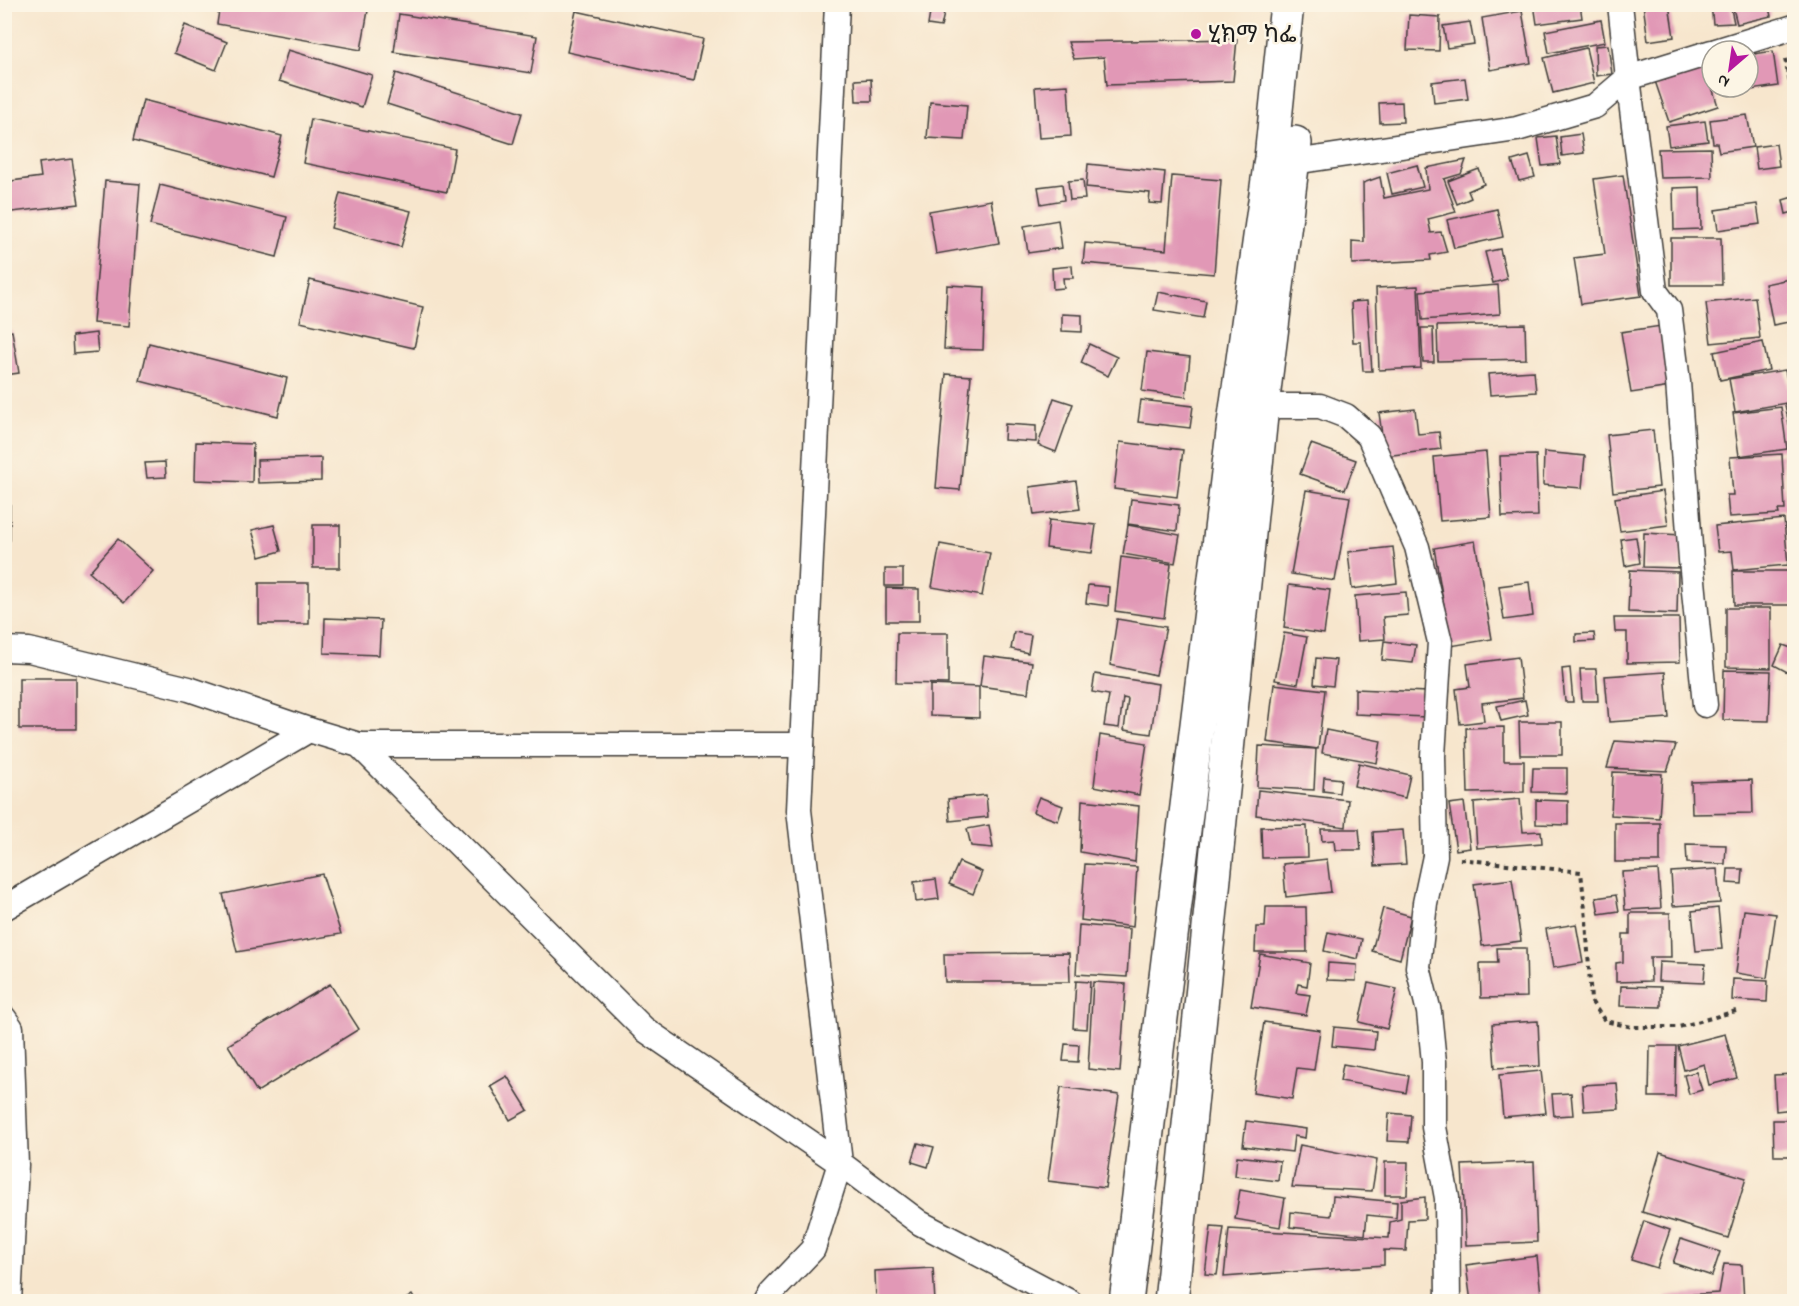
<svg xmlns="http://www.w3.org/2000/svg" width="1799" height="1306" font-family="'Indie Flower','Noto Sans Ethiopic',sans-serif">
	<rect width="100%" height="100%" fill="#fcf5e5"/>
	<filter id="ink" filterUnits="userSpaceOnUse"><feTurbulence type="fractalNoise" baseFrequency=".0167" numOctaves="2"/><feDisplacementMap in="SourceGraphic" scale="12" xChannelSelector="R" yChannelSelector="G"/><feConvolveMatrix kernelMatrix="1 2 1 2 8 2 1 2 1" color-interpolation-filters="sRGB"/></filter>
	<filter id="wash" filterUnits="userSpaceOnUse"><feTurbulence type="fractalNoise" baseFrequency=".008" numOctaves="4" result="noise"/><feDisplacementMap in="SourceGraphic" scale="24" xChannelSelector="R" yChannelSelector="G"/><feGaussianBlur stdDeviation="1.35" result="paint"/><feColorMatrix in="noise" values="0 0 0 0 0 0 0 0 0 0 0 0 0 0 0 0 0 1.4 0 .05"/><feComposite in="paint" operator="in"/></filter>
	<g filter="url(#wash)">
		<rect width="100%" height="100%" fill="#f7e6cd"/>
		<g id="blocks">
			<!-- building -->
			<g fill="#e198b6">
				<polygon points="220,4 366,4 369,5 361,50 217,24"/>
				<polygon points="1534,4 1580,4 1582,18 1537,24"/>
				<polygon points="1643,4 1669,4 1674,37 1648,41"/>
				<polygon points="1711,4 1730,4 1734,23 1713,24"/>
				<polygon points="1732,4 1768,4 1771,16 1737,24"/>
				<polygon points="931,7 945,9 941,27 928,25"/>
				<polygon points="576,11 703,39 694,80 567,52"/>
				<polygon points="1522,11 1531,63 1490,70 1482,18"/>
				<polygon points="399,14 537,36 531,73 394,52"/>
				<polygon points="1409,15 1440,17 1439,51 1407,50"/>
				<polygon points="1601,20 1605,42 1549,53 1545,31"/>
				<polygon points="1470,22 1474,44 1447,48 1443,26"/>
				<polygon points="185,25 227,42 216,70 174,53"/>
				<polygon points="1237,39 1233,81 1107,85 1104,57 1074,59 1068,42"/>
				<polygon points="1608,45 1612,74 1596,76 1595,46"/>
				<polygon points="1586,48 1594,83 1553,93 1544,58"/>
				<polygon points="288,50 372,75 362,107 279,81"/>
				<polygon points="1773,51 1778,86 1737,92 1736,87 1748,87 1748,55"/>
				<polygon points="1705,65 1718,106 1669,122 1655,81"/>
				<polygon points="396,73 522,113 513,144 387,104"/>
				<polygon points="1465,78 1468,99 1434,103 1432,82"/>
				<polygon points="871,79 872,101 856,101 855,80"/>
				<polygon points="1068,85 1071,136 1039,138 1035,87"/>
				<polygon points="143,100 282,136 271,177 133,141"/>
				<polygon points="930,102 967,105 964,140 927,138"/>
				<polygon points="1402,102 1403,122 1380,123 1379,103"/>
				<polygon points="1747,115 1753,147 1719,152 1717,143 1713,143 1710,120"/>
				<polygon points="311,119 455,149 447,192 303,163"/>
				<polygon points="1705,121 1708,141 1669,146 1666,126"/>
				<polygon points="1581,134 1584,153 1562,156 1560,137"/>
				<polygon points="1556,136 1560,164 1542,166 1538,138"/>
				<polygon points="1776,144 1779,166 1757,169 1754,147"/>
				<polygon points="1711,148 1712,177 1660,178 1658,149"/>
				<polygon points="1529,156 1535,177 1519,181 1512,161"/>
				<polygon points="72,159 79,204 4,213 4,182 41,177 39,163"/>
				<polygon points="1466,160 1461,174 1444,179 1456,212 1428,219 1431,233 1441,232 1447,252 1430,255 1431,260 1352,264 1352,241 1364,242 1363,183 1380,177 1384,198 1428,189 1426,168"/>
				<polygon points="1088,164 1165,172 1162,204 1149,203 1150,193 1086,187"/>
				<polygon points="1417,165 1423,187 1392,194 1387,173"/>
				<polygon points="1479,169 1484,184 1468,191 1471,198 1457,204 1448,181"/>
				<polygon points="1623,175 1641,296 1581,304 1574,258 1605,254 1594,179"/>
				<polygon points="1172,176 1221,180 1214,274 1083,263 1085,243 1166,250"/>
				<polygon points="1083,180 1085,199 1070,200 1068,181"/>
				<polygon points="105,181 140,184 129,326 93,323"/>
				<polygon points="1062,184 1064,200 1041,204 1038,187"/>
				<polygon points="160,185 287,217 277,257 150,225"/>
				<polygon points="1700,187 1701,229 1674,230 1673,188"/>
				<polygon points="340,193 411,211 401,247 331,228"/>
				<polygon points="1793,197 1794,212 1786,214 1783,200"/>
				<polygon points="991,200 999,243 936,254 929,211"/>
				<polygon points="1757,204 1760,224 1718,230 1715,210"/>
				<polygon points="1497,209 1503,237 1454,248 1447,220"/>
				<polygon points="1058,220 1062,248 1028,253 1024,226"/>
				<polygon points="1671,238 1721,238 1722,285 1671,285"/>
				<polygon points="1500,249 1507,279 1493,283 1485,252"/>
				<polygon points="1072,266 1073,278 1063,278 1064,288 1053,289 1052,268"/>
				<polygon points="1794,278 1794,321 1773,325 1765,284"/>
				<polygon points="310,280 423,307 414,348 300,322"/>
				<polygon points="947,285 985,287 983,350 944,349"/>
				<polygon points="1498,285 1500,314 1422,320 1420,291"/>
				<polygon points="1418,286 1421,368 1379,370 1376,288"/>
				<polygon points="1158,292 1206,301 1203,318 1154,310"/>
				<polygon points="1755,297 1760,338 1711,343 1706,303"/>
				<polygon points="1367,301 1372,371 1363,371 1361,342 1353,342 1351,302"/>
				<polygon points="1062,314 1082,315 1082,332 1062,331"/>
				<polygon points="1525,324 1526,359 1438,361 1437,326"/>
				<polygon points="1661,326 1670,387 1631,393 1621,332"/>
				<polygon points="1421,328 1433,328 1434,362 1423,362"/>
				<polygon points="12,331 19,373 5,375 5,332"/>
				<polygon points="96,333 98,352 73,354 72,336"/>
				<polygon points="1763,342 1769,370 1720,380 1714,352"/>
				<polygon points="149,343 287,378 278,416 140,381"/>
				<polygon points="1089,344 1117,357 1108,376 1081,363"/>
				<polygon points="1147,352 1190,357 1186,397 1142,391"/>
				<polygon points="1785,370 1792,402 1735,412 1729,379"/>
				<polygon points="1534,371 1536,392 1490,395 1488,374"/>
				<polygon points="946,374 971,376 960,490 936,488"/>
				<polygon points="1054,398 1073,404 1056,452 1038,445"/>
				<polygon points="1141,400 1193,406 1190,428 1138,422"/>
				<polygon points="1794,404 1794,423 1789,424 1785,405"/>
				<polygon points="1781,407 1787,449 1739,456 1733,413"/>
				<polygon points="1415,409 1418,434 1439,432 1441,449 1385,456 1379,413"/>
				<polygon points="1005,424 1036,426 1036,442 1004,440"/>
				<polygon points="1653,430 1659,487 1613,492 1607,435"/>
				<polygon points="196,442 253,444 252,482 195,480"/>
				<polygon points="1120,442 1183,450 1177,497 1114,489"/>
				<polygon points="1311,444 1356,460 1345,490 1300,474"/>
				<polygon points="1794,451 1794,468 1793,468 1791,452"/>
				<polygon points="1486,452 1491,517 1440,521 1434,457"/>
				<polygon points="1544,452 1585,456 1582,488 1543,485"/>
				<polygon points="1782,454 1785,510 1778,510 1779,514 1729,517 1727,495 1733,495 1730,457"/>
				<polygon points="1536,455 1538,516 1502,517 1500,456"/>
				<polygon points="321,458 321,481 258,483 257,460"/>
				<polygon points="165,462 166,477 147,478 145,463"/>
				<polygon points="1076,481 1080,509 1034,515 1030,487"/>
				<rect x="4" y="489" width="6" height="51"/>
				<polygon points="1306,490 1350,497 1335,581 1291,574"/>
				<polygon points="1663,491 1668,525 1620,531 1615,498"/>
				<polygon points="1131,499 1179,505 1177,531 1128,524"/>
				<polygon points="1784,519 1788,565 1734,570 1732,551 1718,552 1715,526"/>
				<polygon points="1049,520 1096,525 1092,553 1046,548"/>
				<polygon points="274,525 281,551 260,557 252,530"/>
				<rect x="313" y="525" width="27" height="43"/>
				<polygon points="1128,525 1180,535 1175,563 1123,554"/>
				<polygon points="1644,533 1682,535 1681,568 1643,567"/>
				<polygon points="1636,537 1640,563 1625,566 1621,539"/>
				<polygon points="118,539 153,571 124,603 89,572"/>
				<polygon points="1475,541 1492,639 1451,646 1434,548"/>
				<polygon points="940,544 990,553 982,596 932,587"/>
				<polygon points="1393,547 1397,583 1352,589 1348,552"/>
				<polygon points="1121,557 1171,564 1164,618 1115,611"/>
				<rect x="885" y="569" width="18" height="17"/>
				<polygon points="1630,570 1678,572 1677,614 1628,612"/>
				<polygon points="1733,571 1794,571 1794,605 1734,605"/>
				<polygon points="1529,582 1533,616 1504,620 1499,586"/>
				<rect x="259" y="583" width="50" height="41"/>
				<polygon points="1088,585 1109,587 1108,606 1086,603"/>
				<polygon points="1289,585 1330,590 1324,634 1284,628"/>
				<polygon points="886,588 919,589 919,621 886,621"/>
				<polygon points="1406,592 1408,615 1383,617 1385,639 1358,641 1355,596"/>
				<polygon points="1726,608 1771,608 1771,668 1726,667"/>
				<polygon points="325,618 381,620 379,655 324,653"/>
				<polygon points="1614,618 1679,618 1680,662 1627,663 1627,632 1615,632"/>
				<polygon points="1117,619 1166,627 1156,675 1110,665"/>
				<polygon points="1014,632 1031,635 1028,653 1011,649"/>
				<polygon points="897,633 948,633 948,684 896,683"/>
				<polygon points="1284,633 1307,637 1298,684 1275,680"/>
				<polygon points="1594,633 1595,641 1576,642 1576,634"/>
				<polygon points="1384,641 1416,645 1413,663 1382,660"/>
				<polygon points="1783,645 1794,649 1794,661 1789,673 1774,665"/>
				<polygon points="984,656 1032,662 1028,693 980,686"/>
				<polygon points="1518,657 1523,698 1482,703 1484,721 1460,724 1456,689 1470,687 1467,664"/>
				<polygon points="1316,658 1336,660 1333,686 1314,684"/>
				<polygon points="1570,668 1573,702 1565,702 1562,669"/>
				<polygon points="1580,669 1596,669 1598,701 1582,701"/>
				<polygon points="1724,670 1771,671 1769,721 1723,720"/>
				<polygon points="1665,672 1669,718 1609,722 1605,676"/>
				<polygon points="1095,674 1158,684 1151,734 1124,730 1128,699 1123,698 1119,728 1104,726 1109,695 1092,692"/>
				<rect x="19" y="678" width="57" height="51"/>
				<polygon points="1274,684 1325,690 1318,749 1267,742"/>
				<polygon points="930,685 979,687 979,718 930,716"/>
				<polygon points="1355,689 1427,692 1426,717 1355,714"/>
				<polygon points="1525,700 1528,715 1501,721 1497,706"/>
				<polygon points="1519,722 1562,722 1562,755 1520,755"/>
				<polygon points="1504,727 1504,761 1524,761 1524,792 1468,793 1466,728"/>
				<polygon points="1326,730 1381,741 1377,763 1322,753"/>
				<polygon points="1100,735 1147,743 1139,795 1094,786"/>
				<polygon points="1615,741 1676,745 1667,771 1607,768"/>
				<polygon points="1259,746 1316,749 1314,790 1257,787"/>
				<polygon points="1359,763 1410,775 1405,798 1354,786"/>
				<polygon points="1533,768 1567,768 1567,793 1532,792"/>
				<polygon points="1613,772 1662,774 1659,818 1611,815"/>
				<polygon points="1324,777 1341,779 1339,793 1323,791"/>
				<polygon points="1752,780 1753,813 1692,814 1691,782"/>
				<polygon points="1258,790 1348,800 1346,827 1256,815"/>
				<polygon points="986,795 988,817 950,821 948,799"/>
				<polygon points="1039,797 1063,806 1058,821 1033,812"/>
				<polygon points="1520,799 1523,832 1541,831 1542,843 1477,848 1474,803"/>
				<polygon points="1082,800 1139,806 1135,862 1080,852"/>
				<polygon points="1536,800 1568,801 1568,825 1536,824"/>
				<polygon points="1464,802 1470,848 1456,850 1449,804"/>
				<rect x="1615" y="823" width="45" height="39"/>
				<polygon points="989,825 993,848 971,846 967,829"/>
				<polygon points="1307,826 1308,857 1262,858 1261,827"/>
				<polygon points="1321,829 1359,829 1361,850 1335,850 1334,840 1322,841"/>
				<polygon points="1403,830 1406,864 1375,866 1373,832"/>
				<polygon points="1686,844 1726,845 1725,864 1687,863"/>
				<polygon points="1327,859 1331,892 1286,897 1283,864"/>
				<polygon points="959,862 982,872 973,894 949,884"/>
				<polygon points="1085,864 1137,867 1133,927 1081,920"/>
				<polygon points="1717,869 1720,903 1673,906 1671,872"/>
				<polygon points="1728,869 1743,869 1742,884 1727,883"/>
				<polygon points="1658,870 1661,908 1625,910 1622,872"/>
				<polygon points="322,874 341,934 237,952 223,894"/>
				<polygon points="936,879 939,899 916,902 914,882"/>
				<polygon points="1512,879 1521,941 1482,946 1474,884"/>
				<polygon points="1616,895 1619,911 1599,914 1596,898"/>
				<polygon points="1266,907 1306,907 1307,952 1255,952 1256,927 1265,927"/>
				<polygon points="1383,908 1411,916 1400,959 1372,951"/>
				<polygon points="1718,908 1722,949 1696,951 1692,911"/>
				<polygon points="1744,910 1776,914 1767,978 1736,973"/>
				<polygon points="1630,913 1670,913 1671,957 1650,957 1651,981 1616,982 1616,963 1623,962 1623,934 1630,934"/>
				<polygon points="1576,924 1583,963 1553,968 1546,929"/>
				<polygon points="1079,925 1130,929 1127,977 1076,974"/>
				<polygon points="1328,932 1362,939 1358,959 1324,951"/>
				<polygon points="1497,948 1526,948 1527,997 1481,998 1480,963 1498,963"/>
				<polygon points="1069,953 1070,982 945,982 944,954"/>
				<polygon points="1260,954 1310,963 1307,986 1298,984 1296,993 1310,995 1306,1015 1251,1007"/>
				<polygon points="1659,962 1705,964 1704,983 1658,981"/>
				<polygon points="1328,963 1357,965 1356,981 1327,980"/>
				<polygon points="1733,979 1768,981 1767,1002 1732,1000"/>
				<polygon points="1076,981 1090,982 1087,1029 1073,1028"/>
				<polygon points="1093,982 1126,984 1120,1072 1088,1069"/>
				<polygon points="1368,983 1397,989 1387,1029 1359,1022"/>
				<polygon points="330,984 359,1029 257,1092 228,1045"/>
				<polygon points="1621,986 1661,987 1661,1007 1620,1006"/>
				<polygon points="1538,1021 1540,1066 1495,1068 1492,1024"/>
				<polygon points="1264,1022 1320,1030 1314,1070 1297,1068 1292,1099 1253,1093"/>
				<polygon points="1334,1027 1376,1031 1374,1050 1332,1046"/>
				<polygon points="1725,1034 1737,1078 1709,1085 1704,1064 1684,1070 1678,1046"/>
				<polygon points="1065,1044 1079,1045 1078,1062 1063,1061"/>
				<polygon points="1650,1046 1676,1046 1675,1097 1649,1097"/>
				<polygon points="1343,1064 1409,1076 1406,1093 1340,1081"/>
				<polygon points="1541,1071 1546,1113 1503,1117 1499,1075"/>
				<polygon points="1696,1072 1702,1090 1689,1094 1684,1075"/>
				<polygon points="1794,1074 1794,1109 1776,1111 1774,1075"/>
				<polygon points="507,1076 528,1110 510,1120 490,1086"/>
				<polygon points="1617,1083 1619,1109 1584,1111 1582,1085"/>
				<polygon points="1061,1087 1119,1095 1105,1188 1048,1181"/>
				<polygon points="1571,1093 1573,1115 1554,1116 1552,1094"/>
				<polygon points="1389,1113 1411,1115 1409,1142 1387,1141"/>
				<polygon points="1773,1120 1794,1120 1794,1156 1774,1156"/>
				<polygon points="1246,1121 1306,1129 1305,1138 1294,1136 1292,1152 1243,1146"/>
				<polygon points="918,1143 934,1147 928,1167 912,1162"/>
				<polygon points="1300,1145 1377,1160 1372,1191 1292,1187"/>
				<polygon points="1660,1152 1746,1178 1728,1238 1642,1212"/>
				<polygon points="1237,1156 1280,1161 1278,1181 1235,1176"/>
				<polygon points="1385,1162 1408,1162 1407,1195 1385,1195"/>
				<polygon points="1534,1162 1537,1242 1466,1245 1462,1165"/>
				<polygon points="1240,1190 1285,1198 1280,1227 1235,1219"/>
				<polygon points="1333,1196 1397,1202 1396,1218 1367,1215 1365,1235 1290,1227 1291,1212 1331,1216"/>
				<polygon points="1425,1197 1425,1219 1408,1220 1406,1251 1384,1250 1384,1265 1224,1277 1229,1229 1389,1238 1390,1222 1401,1219 1401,1200"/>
				<polygon points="1644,1221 1670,1230 1657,1268 1631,1260"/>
				<polygon points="1211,1227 1224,1228 1217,1275 1205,1274"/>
				<polygon points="1681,1239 1720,1252 1712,1276 1673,1263"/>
				<polygon points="1537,1256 1541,1295 1495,1302 1471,1302 1466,1265"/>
				<polygon points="1724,1264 1742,1265 1744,1302 1667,1302 1666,1296 1719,1293"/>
				<polygon points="933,1268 935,1302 876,1302 875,1271"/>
				<polygon points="412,1295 416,1302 401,1302"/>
			</g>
		</g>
	</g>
	<g filter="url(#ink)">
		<use href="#blocks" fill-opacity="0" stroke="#3d3a37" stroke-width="1.5"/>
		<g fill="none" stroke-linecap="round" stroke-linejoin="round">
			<!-- street casing -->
			<g stroke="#3d3a37" stroke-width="27">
				<g id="street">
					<polyline points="837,4 799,810 840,1163 920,1223 1070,1302"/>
					<polyline points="1620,4 1628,78 1655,291 1669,310 1678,382 1691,560 1705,705"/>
					<polyline points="1716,51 1794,27"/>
					<polyline points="1294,162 1517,129 1595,106 1628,78 1712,52"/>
					<polyline points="1249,415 1262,406 1320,406 1346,416 1369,436 1417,547 1440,642 1433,756 1435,856 1425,903 1418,967 1429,1012 1434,1062 1434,1127 1447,1198 1448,1302"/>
					<polyline points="4,649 29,650 189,689 309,730"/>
					<polyline points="359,745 802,745"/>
					<polyline points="4,908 309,730 359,745 644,1029 840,1163 813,1249 771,1293 766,1302"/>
					<polyline points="4,1018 11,1028 16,1165 9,1302"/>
				</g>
			</g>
			<!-- secondary casing -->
			<g stroke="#3d3a37" stroke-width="36">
				<g id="secondary">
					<polyline points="1126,1302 1234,424 1271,158 1287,4"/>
					<polyline points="1171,1302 1262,406 1295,143"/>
				</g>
			</g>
			<!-- path -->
			<g stroke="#3d3a37" stroke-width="4" stroke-dasharray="4.5 4.5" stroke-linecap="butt">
				<polyline points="1785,59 1794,103"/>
				<polyline points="1460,859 1581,872 1586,919 1591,1001 1605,1021 1632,1027 1679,1027 1736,1011"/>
			</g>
			<!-- street -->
			<use href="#street" stroke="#fff" stroke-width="24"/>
			<!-- secondary -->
			<use href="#secondary" stroke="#fff" stroke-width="33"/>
		</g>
	</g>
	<!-- markers -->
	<circle fill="#b5179e" stroke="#fcf5e5" stroke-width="2" cx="1196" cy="34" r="6"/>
	<g text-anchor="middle" stroke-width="5" stroke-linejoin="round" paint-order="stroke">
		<!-- poi labels -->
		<g font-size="24" fill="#1c1c1c" stroke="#fcf5e5" text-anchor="start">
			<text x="1208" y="42">ሂክማ ካፌ</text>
		</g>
	</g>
	<!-- margin -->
	<rect width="1799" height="1306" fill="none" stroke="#fcf5e5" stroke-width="24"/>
	<!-- north arrow -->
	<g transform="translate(1730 69) rotate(209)"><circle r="28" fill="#fcf5e5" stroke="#a29e95" stroke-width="1.5"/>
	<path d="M0-4.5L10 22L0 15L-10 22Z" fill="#b5179e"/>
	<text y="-9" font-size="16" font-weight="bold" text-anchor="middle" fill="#1c1c1c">N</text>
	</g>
</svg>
